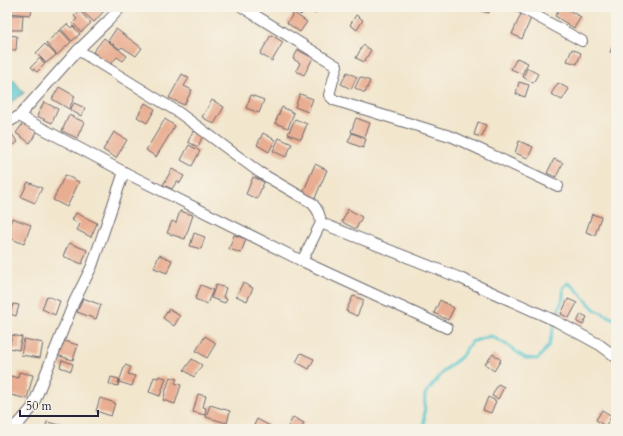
<svg xmlns="http://www.w3.org/2000/svg" width="623" height="436" font-family="Cardo,serif">
	<rect width="100%" height="100%" fill="#f7f3e8"/>
	<filter id="ink" filterUnits="userSpaceOnUse"><feTurbulence type="fractalNoise" baseFrequency=".025" numOctaves="2"/><feDisplacementMap in="SourceGraphic" scale="8" xChannelSelector="R" yChannelSelector="G"/><feConvolveMatrix kernelMatrix="1 2 1 2 8 2 1 2 1" color-interpolation-filters="sRGB"/></filter>
	<filter id="wash" filterUnits="userSpaceOnUse"><feTurbulence type="fractalNoise" baseFrequency=".012" numOctaves="4" result="noise"/><feDisplacementMap in="SourceGraphic" scale="16" xChannelSelector="R" yChannelSelector="G"/><feGaussianBlur stdDeviation="0.9" result="paint"/><feColorMatrix in="noise" values="0 0 0 0 0 0 0 0 0 0 0 0 0 0 0 0 0 1.4 0 .05"/><feComposite in="paint" operator="in"/></filter>
	<g filter="url(#wash)">
		<rect width="100%" height="100%" fill="#f2e6cd"/>
		<!-- water -->
		<polygon fill="#59c6ce" stroke="#3e7484" points="13,79 24,93 7,105 7,82"/>
		<g fill="none" stroke-linecap="round" stroke-linejoin="round">
			<!-- stream -->
			<g stroke="#59c6ce" stroke-width="3">
				<polyline points="557,314 563,298 563,288 568,283 575,288 594,309 614,319 616,319"/>
				<polyline points="425,429 424,427 425,394 446,369 461,357 471,342 491,336 507,345 525,358 538,359 549,345 554,326"/>
			</g>
		</g>
		<g id="blocks">
			<!-- building -->
			<g fill="#e9ae92">
				<polygon points="7,7 32,7 31,15 7,13"/>
				<polygon points="86,7 99,7 104,11 94,22 82,11"/>
				<polygon points="296,7 320,7 315,14 306,8 301,15 294,10"/>
				<polygon points="479,7 491,7 489,13 478,10"/>
				<polygon points="561,7 563,7 581,17 574,28 555,16"/>
				<polygon points="80,11 91,23 81,32 73,23 77,19 74,16"/>
				<polygon points="294,13 307,22 300,32 287,23"/>
				<polygon points="521,14 531,18 522,39 512,34"/>
				<polygon points="7,15 23,15 22,30 7,30"/>
				<polygon points="356,15 363,20 357,30 350,25"/>
				<polygon points="67,24 71,28 73,26 80,34 72,41 61,29"/>
				<polygon points="116,29 142,48 136,56 122,47 120,49 108,41"/>
				<polygon points="60,30 71,42 57,55 46,43"/>
				<polygon points="7,35 17,36 16,50 7,50"/>
				<polygon points="271,35 283,42 272,61 260,54"/>
				<polygon points="616,37 616,55 610,52"/>
				<polygon points="104,38 127,56 123,61 117,57 110,65 93,52"/>
				<polygon points="45,44 56,55 46,63 36,53"/>
				<polygon points="363,45 371,50 364,62 356,58"/>
				<polygon points="572,49 581,53 577,64 567,61"/>
				<polygon points="298,50 313,58 304,75 296,71 300,63 293,59"/>
				<polygon points="40,58 45,64 37,72 31,67"/>
				<polygon points="517,58 528,63 522,74 511,69"/>
				<polygon points="527,68 538,74 533,83 523,77"/>
				<polygon points="347,72 357,77 351,89 341,84"/>
				<polygon points="182,74 189,78 184,86 192,90 184,105 169,98"/>
				<polygon points="360,77 370,81 365,93 355,88"/>
				<polygon points="519,82 529,85 525,97 516,94"/>
				<polygon points="558,83 569,89 562,100 551,94"/>
				<polygon points="59,87 75,96 69,109 52,99"/>
				<polygon points="300,94 313,99 308,112 295,107"/>
				<polygon points="251,95 264,100 259,113 246,108"/>
				<polygon points="212,100 224,107 214,124 202,117"/>
				<polygon points="44,102 58,109 52,123 37,116"/>
				<polygon points="74,103 85,108 81,116 70,110"/>
				<polygon points="145,103 155,109 147,123 137,117"/>
				<polygon points="282,107 294,113 288,128 275,123"/>
				<polygon points="69,115 84,122 77,138 62,131"/>
				<polygon points="356,118 370,123 365,137 351,132"/>
				<polygon points="165,119 175,126 156,157 146,150"/>
				<polygon points="295,119 307,124 301,139 288,134"/>
				<polygon points="24,122 37,132 30,143 16,133"/>
				<polygon points="478,122 486,125 482,137 474,135"/>
				<polygon points="193,131 203,135 198,147 188,142"/>
				<polygon points="10,132 18,142 7,150 7,134"/>
				<polygon points="114,132 127,140 116,158 103,150"/>
				<polygon points="263,133 275,140 269,152 257,145"/>
				<polygon points="352,133 366,139 363,148 348,142"/>
				<polygon points="279,138 292,144 286,157 273,151"/>
				<polygon points="519,141 533,147 528,158 515,153"/>
				<polygon points="189,145 200,151 192,166 181,160"/>
				<polygon points="554,159 563,163 556,177 547,173"/>
				<polygon points="315,164 327,170 315,198 303,193"/>
				<polygon points="172,169 184,176 180,183 177,181 172,189 163,185"/>
				<polygon points="65,175 79,182 67,207 53,200"/>
				<polygon points="253,177 264,182 257,199 246,194"/>
				<polygon points="28,182 42,188 35,203 21,197"/>
				<polygon points="348,209 362,217 356,229 342,222"/>
				<polygon points="180,211 193,215 185,239 167,233 172,221 176,223"/>
				<polygon points="76,213 97,223 91,237 77,230 80,224 72,220"/>
				<polygon points="592,214 601,217 595,235 586,232"/>
				<polygon points="12,218 31,225 24,244 7,237 7,233"/>
				<polygon points="194,233 205,237 201,249 190,246"/>
				<polygon points="234,235 246,239 241,253 229,249"/>
				<polygon points="69,243 87,250 82,264 63,256"/>
				<polygon points="159,255 172,260 167,273 154,268"/>
				<polygon points="243,283 253,288 247,301 236,296"/>
				<polygon points="201,285 213,290 207,304 195,299"/>
				<polygon points="216,285 226,288 223,297 227,299 225,303 211,298"/>
				<polygon points="47,296 60,301 55,315 42,309"/>
				<polygon points="353,296 364,300 357,316 346,311"/>
				<polygon points="83,298 101,305 96,319 77,312"/>
				<polygon points="568,299 577,303 569,318 561,314"/>
				<polygon points="440,300 454,308 448,320 434,313"/>
				<polygon points="13,304 19,305 16,316 10,314"/>
				<polygon points="169,309 180,316 174,326 163,318"/>
				<polygon points="581,314 587,317 583,325 577,322"/>
				<polygon points="12,335 22,337 19,350 9,348"/>
				<polygon points="205,336 216,343 207,358 196,351"/>
				<polygon points="24,339 43,343 40,358 21,355"/>
				<polygon points="61,340 78,345 73,360 57,355"/>
				<polygon points="301,353 314,359 309,369 296,362"/>
				<polygon points="493,354 501,360 494,371 485,364"/>
				<polygon points="192,359 202,365 194,377 184,370"/>
				<polygon points="62,360 73,364 71,371 60,367"/>
				<polygon points="125,365 131,367 128,374 135,376 132,386 119,382"/>
				<polygon points="19,372 33,375 27,399 7,394 7,375 18,378"/>
				<polygon points="159,376 166,378 160,396 149,392 154,377 158,378"/>
				<polygon points="111,377 119,379 118,386 109,384"/>
				<polygon points="170,377 177,379 175,383 181,385 175,404 163,400"/>
				<polygon points="498,384 504,387 498,399 492,396"/>
				<polygon points="198,394 206,396 203,407 206,408 205,415 193,412"/>
				<polygon points="488,397 496,401 491,413 483,410"/>
				<polygon points="100,398 115,403 111,416 96,411"/>
				<polygon points="210,405 230,411 227,423 206,417"/>
				<polygon points="602,410 612,416 605,426 596,420"/>
				<polygon points="293,417 304,423 301,429 287,429"/>
				<polygon points="257,419 272,427 271,429 259,429 260,428 254,425"/>
				<polygon points="47,422 74,428 74,429 45,429"/>
			</g>
		</g>
	</g>
	<g filter="url(#ink)">
		<use href="#blocks" fill-opacity="0" stroke="#6b676e" stroke-width="1"/>
		<g fill="none" stroke-linecap="round" stroke-linejoin="round">
			<!-- minor casing -->
			<g stroke="#6b676e" stroke-width="12">
				<g id="minor">
					<polyline points="242,7 337,66 329,95 334,100 453,137 479,149 558,186"/>
					<polyline points="520,7 582,41"/>
					<path d="M78,50L178,112L259,172L312,203C318,210 320,214 321,223L302,261"/>
					<polyline points="19,116 124,172 302,261 447,328"/>
					<polyline points="7,123 19,116 78,50 108,21 121,7"/>
					<polyline points="321,223 460,278 556,321 600,345 616,357"/>
					<polyline points="8,429 20,422 32,408 49,365 74,302 92,266 124,172"/>
				</g>
			</g>
			<!-- minor -->
			<use href="#minor" stroke="#fff" stroke-width="10"/>
		</g>
	</g>
	<!-- margin -->
	<rect width="623" height="436" fill="none" stroke="#f7f3e8" stroke-width="24"/>
	<!-- scale -->
	<path d="M20 410v6h78v-6" fill="none" stroke="#22223b" stroke-width="2"/>
	<text x="26" y="410" font-size="12" fill="#22223b" stroke="#f7f3e8" stroke-width="3" paint-order="stroke">50 m</text>
</svg>
